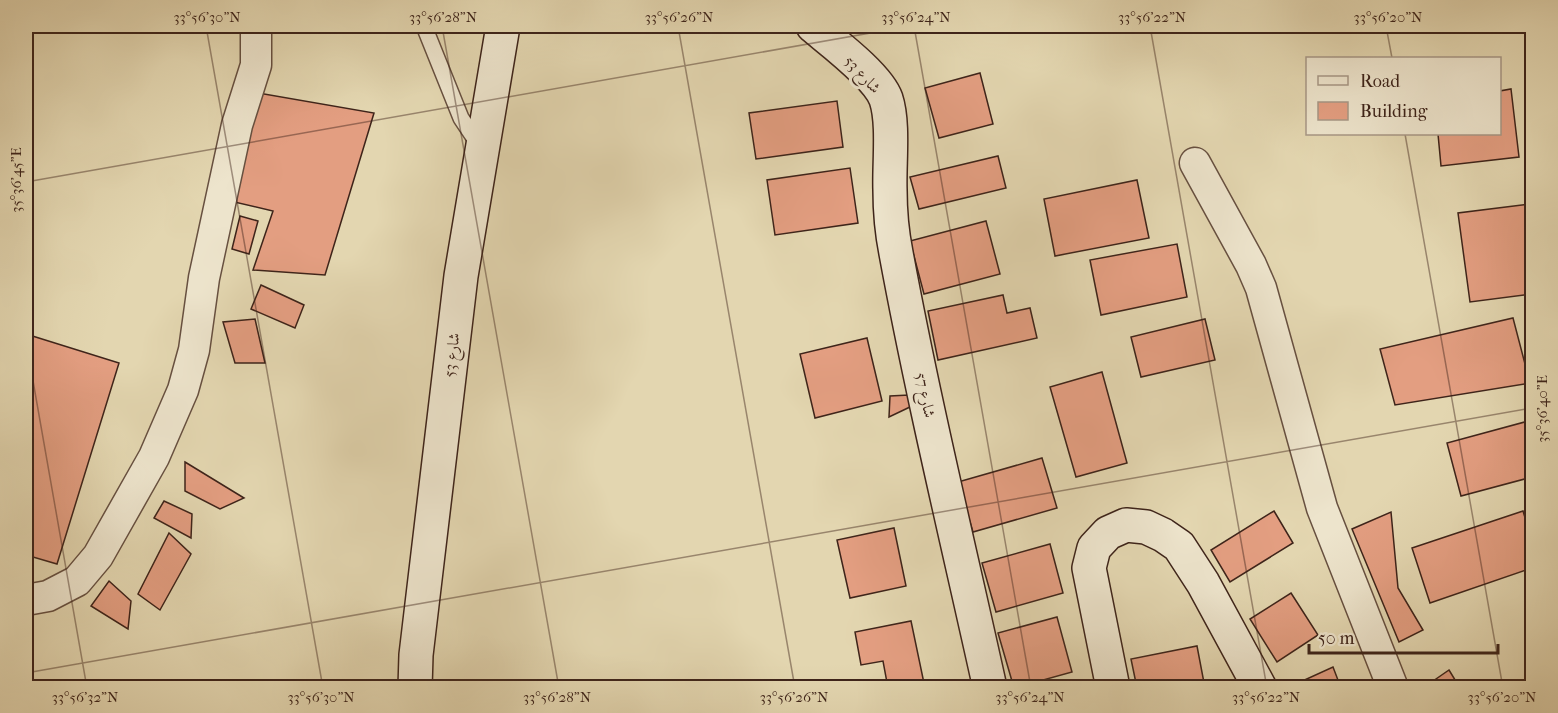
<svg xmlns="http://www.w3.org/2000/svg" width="1558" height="713" font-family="'IM FELL French Canon',Amiri,serif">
	<rect width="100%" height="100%" fill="#e3d6b0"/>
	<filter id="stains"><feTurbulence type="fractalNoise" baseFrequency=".00333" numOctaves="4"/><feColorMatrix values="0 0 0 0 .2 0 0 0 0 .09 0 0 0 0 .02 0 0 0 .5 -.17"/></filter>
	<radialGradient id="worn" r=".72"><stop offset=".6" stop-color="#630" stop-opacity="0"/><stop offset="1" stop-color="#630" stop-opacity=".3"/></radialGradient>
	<!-- building -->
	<g fill="#e39e81" stroke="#3e241a" stroke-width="1.5">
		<polygon points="980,73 993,124 939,138 925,88"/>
		<polygon points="1511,89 1519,157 1441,166 1438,134 1500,134 1500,91"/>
		<polygon points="252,92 374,113 325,275 253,270 273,211 230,201"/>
		<polygon points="837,101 843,147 756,159 749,113"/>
		<polygon points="998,156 1006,188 919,209 910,177"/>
		<polygon points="850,168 858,223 775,235 767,180"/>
		<polygon points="1137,180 1149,238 1055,256 1044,199"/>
		<polygon points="1530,204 1532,225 1532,294 1470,302 1458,213"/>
		<polygon points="240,216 258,221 249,254 232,249"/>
		<polygon points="986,221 1000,274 924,294 910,241"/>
		<polygon points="1177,244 1187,297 1101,315 1090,260"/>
		<polygon points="261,285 304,305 295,328 251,309"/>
		<polygon points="1003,295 1007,313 1030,308 1037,338 938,360 928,311"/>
		<polygon points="1513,318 1530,383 1395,405 1380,349"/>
		<polygon points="255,319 265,363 235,363 223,322"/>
		<polygon points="1205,319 1215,360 1141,377 1131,337"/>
		<polygon points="26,334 119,363 57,564 26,555"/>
		<polygon points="867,338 882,401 815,418 800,354"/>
		<polygon points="1102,372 1127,463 1076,477 1050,387"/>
		<polygon points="909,395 912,406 889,417 890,396"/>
		<polygon points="1532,420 1532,477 1461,496 1447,443"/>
		<polygon points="1042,458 1057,508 973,532 958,482"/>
		<polygon points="185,462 244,498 220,509 185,491"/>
		<polygon points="164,501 192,514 191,538 154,518"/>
		<polygon points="1274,511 1293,543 1230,582 1211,550"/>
		<polygon points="1523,511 1532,541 1532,568 1430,603 1412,548"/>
		<polygon points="1391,512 1398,588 1423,630 1399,642 1352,529"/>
		<polygon points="894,528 906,586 850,598 837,540"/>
		<polygon points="169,533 191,554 160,610 138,594"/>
		<polygon points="1050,544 1063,593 996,612 982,563"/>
		<polygon points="109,581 131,601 128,629 91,606"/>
		<polygon points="1291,593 1318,635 1277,662 1250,619"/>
		<polygon points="1057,617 1072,672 1014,688 998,633"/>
		<polygon points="911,621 925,688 888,688 883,661 861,665 855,632"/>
		<polygon points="1197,646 1205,688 1137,688 1131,659"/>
		<polygon points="1333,667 1341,688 1287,688"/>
		<polygon points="1449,670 1460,688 1423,688"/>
	</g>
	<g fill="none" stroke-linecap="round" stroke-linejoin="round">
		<!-- lane casing -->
		<g stroke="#675040" stroke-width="18">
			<polyline id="lane" points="424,26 461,118 479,145"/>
		</g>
		<!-- street casing -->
		<g stroke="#675040" stroke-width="33">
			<g id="street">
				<polyline points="1195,163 1251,265 1261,288 1322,508 1393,688"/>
				<polyline points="26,600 48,596 77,581 98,556 154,457 183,390 194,350 204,278 237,125 256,65 256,26"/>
			</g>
		</g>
		<!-- secondary casing -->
		<g stroke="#3e241a" stroke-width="36">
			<g id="secondary">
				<path d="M813,26C832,42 878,76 886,99C894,123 889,164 890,190C890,210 892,233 896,253C923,399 958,543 990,688"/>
				<polyline points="415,688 416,655 461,276 503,26"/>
				<polyline points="1113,688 1089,568 1094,548 1108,533 1126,525 1146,527 1163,535 1179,546 1203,583 1260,688"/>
			</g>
		</g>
		<!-- lane -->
		<use href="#lane" stroke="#ede4cc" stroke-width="15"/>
		<!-- street -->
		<use href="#street" stroke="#ede4cc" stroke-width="30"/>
		<!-- secondary -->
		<use href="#secondary" stroke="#ede4cc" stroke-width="33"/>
	</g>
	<!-- ticks -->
	<path fill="none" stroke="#3e241a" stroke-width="1.5" stroke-opacity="0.45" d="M206,26L323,688M442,26L559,688M678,26L795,688M914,26L1031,688M1150,26L1267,688M1386,26L1392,58M1405,134L1503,688M26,182L910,26M26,341L87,688M26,673L1532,408"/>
	<g text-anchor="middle" stroke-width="6" stroke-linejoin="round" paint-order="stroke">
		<!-- street labels -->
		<g font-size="16" fill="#3e241a" stroke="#ede4cc">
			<text transform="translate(863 74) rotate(47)" y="6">شارع 53</text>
			<text transform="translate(451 355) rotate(-83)" y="6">شارع 53</text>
			<text transform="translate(926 395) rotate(78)" y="6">شارع 57</text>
		</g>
	</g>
	<!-- margin -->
	<rect width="1558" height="713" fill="none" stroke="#e3d6b0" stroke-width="66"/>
	<!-- legend -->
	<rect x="1306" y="57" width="195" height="78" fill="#ede4cc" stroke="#a79785" stroke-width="1.5"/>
	<rect x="1318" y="76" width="30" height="9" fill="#ede4cc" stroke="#a79785" stroke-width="1.5"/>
	<text x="1360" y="87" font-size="18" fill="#3e241a">Road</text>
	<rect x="1318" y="102" width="30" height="18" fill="#e39e81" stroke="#a79785" stroke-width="1.5"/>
	<text x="1360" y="117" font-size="18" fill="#3e241a">Building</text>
	<!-- scale -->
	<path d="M1309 644v9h189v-9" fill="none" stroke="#3e241a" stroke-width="3"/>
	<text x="1318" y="644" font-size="18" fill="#3e241a" stroke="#ede4cc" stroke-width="4.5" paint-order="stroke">50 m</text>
	<rect x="33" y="33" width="1492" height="647" fill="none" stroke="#3e241a" stroke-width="2"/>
	<g font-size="15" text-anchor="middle" fill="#3e241a">
		<text x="207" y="22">33°56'30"N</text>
		<text x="443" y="22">33°56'28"N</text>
		<text x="679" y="22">33°56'26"N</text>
		<text x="916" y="22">33°56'24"N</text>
		<text x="1152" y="22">33°56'22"N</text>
		<text x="1388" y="22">33°56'20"N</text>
		<text transform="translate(16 180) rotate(-90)" y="5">35°36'45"E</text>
		<text transform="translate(1542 409) rotate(-90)" y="5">35°36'40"E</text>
		<text x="85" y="702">33°56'32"N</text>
		<text x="321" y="702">33°56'30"N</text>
		<text x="557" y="702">33°56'28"N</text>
		<text x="794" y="702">33°56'26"N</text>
		<text x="1030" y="702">33°56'24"N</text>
		<text x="1266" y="702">33°56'22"N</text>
		<text x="1502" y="702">33°56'20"N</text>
	</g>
	<rect width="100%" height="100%" filter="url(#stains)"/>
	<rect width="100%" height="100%" fill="url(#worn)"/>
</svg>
